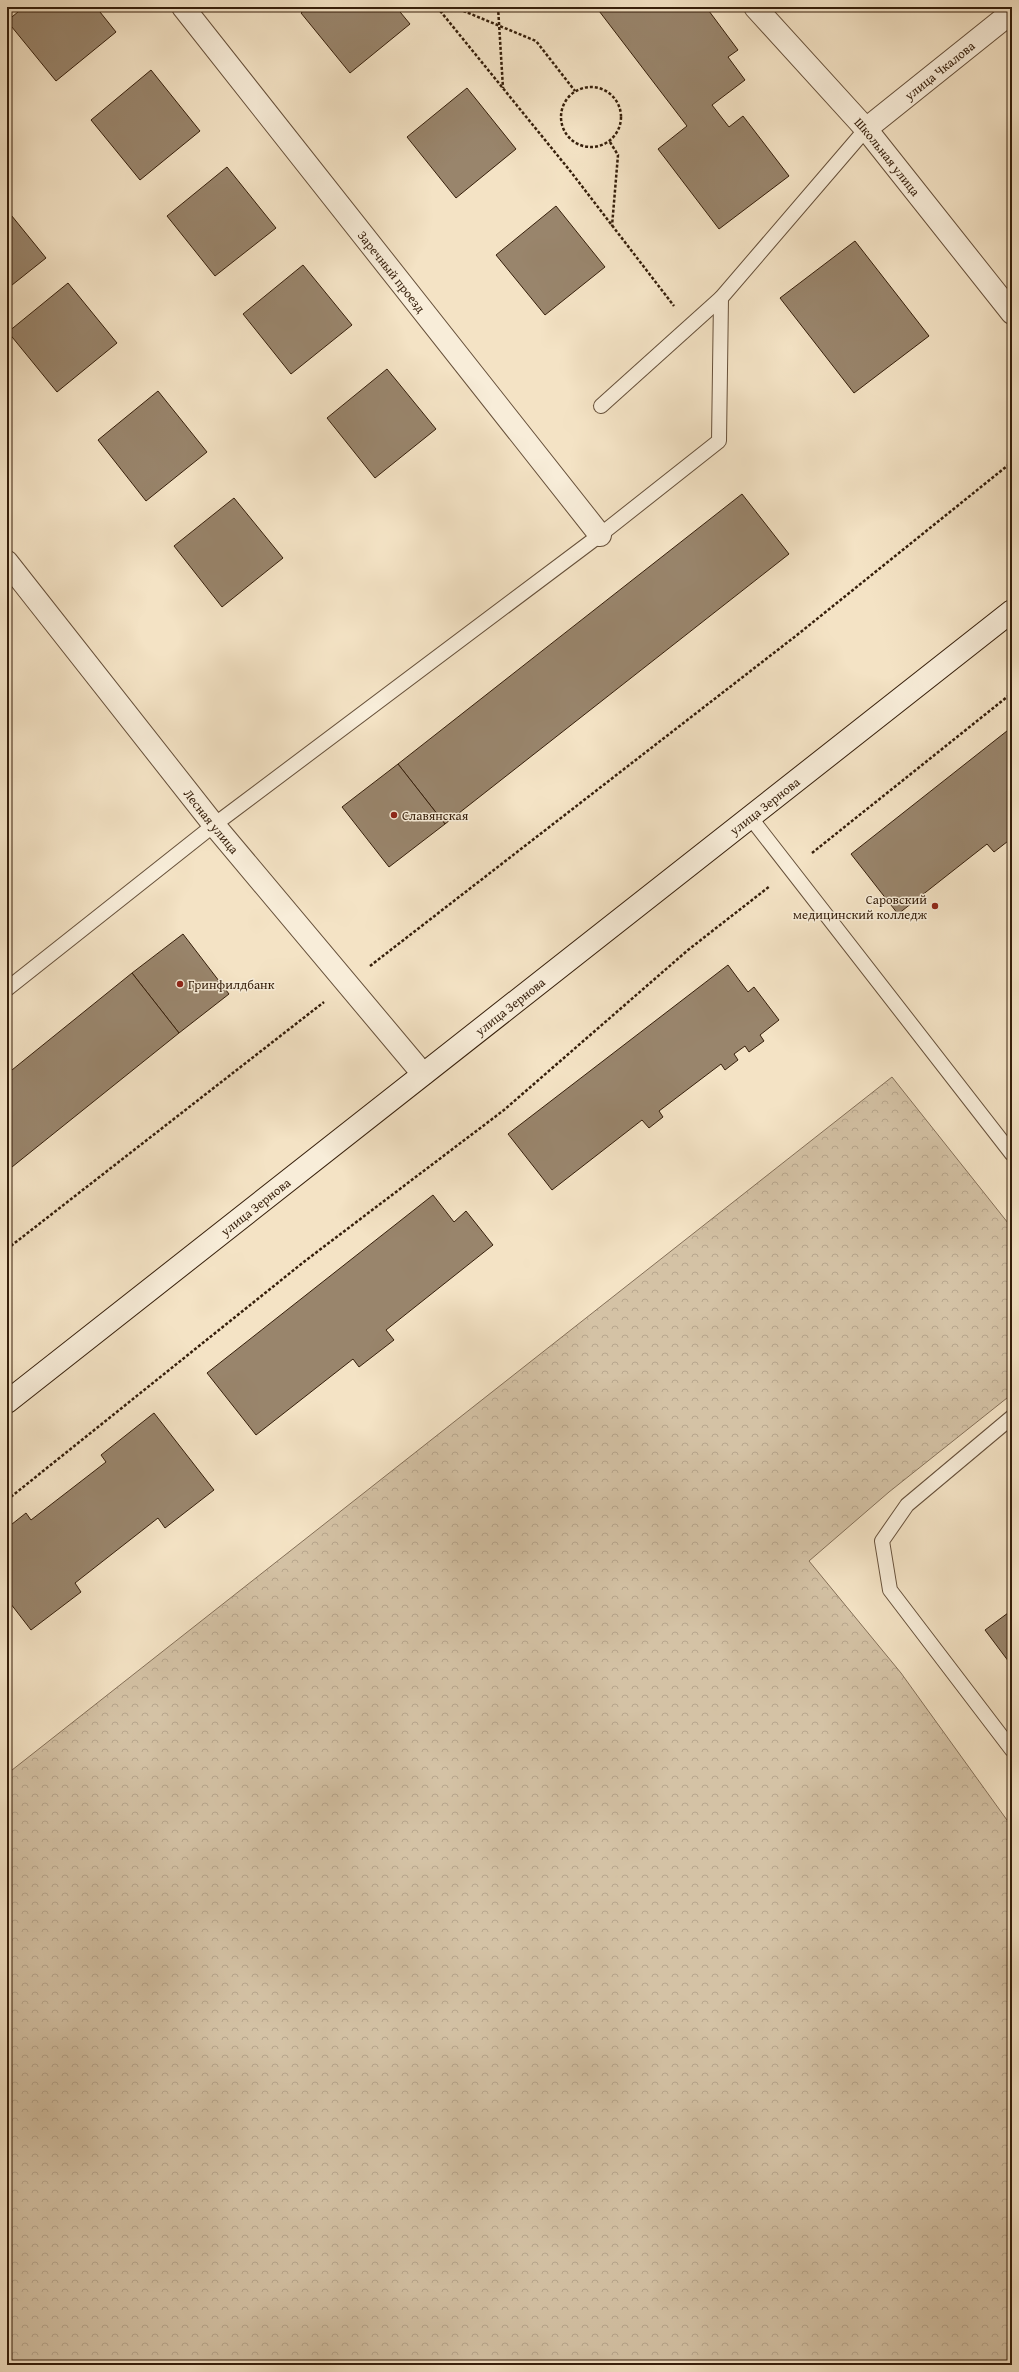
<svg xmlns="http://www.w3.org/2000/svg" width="1019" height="2372" font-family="'Gentium Book Plus',serif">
	<defs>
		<pattern id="forest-crowns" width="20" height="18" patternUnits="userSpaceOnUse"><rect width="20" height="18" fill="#d4c2a5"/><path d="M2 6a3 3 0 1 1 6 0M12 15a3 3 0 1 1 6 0" fill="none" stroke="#b7a68d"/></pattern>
	</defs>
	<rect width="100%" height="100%" fill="#f4e3c5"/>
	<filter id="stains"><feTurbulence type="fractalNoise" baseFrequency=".005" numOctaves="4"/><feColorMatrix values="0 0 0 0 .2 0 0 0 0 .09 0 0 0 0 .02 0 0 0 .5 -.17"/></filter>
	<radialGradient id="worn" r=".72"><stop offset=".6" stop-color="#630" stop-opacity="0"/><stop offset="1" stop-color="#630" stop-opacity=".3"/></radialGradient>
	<!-- forest -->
	<polygon fill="url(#forest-crowns)" stroke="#857058" points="892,1077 1012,1228 1012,1394 889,1492 809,1561 901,1673 1012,1827 1012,2365 7,2365 7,1774"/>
	<!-- building -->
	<g fill="#99856c" stroke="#361f0b">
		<polygon points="24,7 96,7 116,32 56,81 7,21"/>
		<polygon points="308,7 396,7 410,24 350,73 301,13"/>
		<polygon points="596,7 706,7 738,50 728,57 745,80 712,105 729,127 743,116 789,176 719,229 658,149 687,126"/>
		<polygon points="151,70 200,131 140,180 91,120"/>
		<polygon points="467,88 516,149 456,198 407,137"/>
		<polygon points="227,167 276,228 215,276 167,216"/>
		<polygon points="556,206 605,267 545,315 496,255"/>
		<polygon points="7,210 46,258 7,289"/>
		<polygon points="855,241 929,336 854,393 780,298"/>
		<polygon points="303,265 352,325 291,374 243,314"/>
		<polygon points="68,283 117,343 57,392 8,332"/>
		<polygon points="387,369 436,429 375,478 327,418"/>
		<polygon points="158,391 207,452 146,501 98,440"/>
		<polygon points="742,494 789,554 445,824 398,764"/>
		<polygon points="234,498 283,558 222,607 174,546"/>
		<polygon points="1012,727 1012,838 994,852 987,844 898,914 851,854"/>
		<polygon points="398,764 445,824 389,867 342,807"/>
		<polygon points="183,934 229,994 179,1033 132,973"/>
		<polygon points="728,965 748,992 754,987 779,1020 760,1035 764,1041 749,1052 745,1046 734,1054 738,1060 725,1070 721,1064 659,1111 663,1117 649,1128 642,1120 552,1190 508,1134"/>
		<polygon points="132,973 179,1033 7,1171 7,1074"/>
		<polygon points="433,1195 454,1222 466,1211 493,1245 386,1330 394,1340 359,1367 353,1359 256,1435 207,1373"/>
		<polygon points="154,1413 214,1490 165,1528 158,1518 75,1583 81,1592 31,1630 7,1599 7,1528 26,1513 31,1520 106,1462 101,1455"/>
		<polygon points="1012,1610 1012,1666 985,1630"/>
	</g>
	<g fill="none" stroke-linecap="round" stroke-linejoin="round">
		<!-- lane casing -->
		<g stroke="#66503a" stroke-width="16">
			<g id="lane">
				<polyline points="601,406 721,298"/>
				<polyline points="750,817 1012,1154"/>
				<polyline points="7,989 214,825 600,535 719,441 721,298 866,129"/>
				<polyline points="1012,1417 907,1505 882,1541 890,1590 1012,1750"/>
			</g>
		</g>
		<!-- street casing -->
		<g stroke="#66503a" stroke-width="24">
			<g id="street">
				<path id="s1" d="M183,7L600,535"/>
				<path id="s2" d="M755,7L866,129L1012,313"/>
				<path id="s3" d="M866,129L1012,12"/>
				<path id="s4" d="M7,562L214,825L423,1074"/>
			</g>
		</g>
		<!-- secondary casing -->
		<g stroke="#361f0b" stroke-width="24">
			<g id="secondary">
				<path id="s5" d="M7,1402L1012,611"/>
			</g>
		</g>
		<!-- path -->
		<g stroke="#361f0b" stroke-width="2.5" stroke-dasharray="3 2" stroke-linecap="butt">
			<polyline points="437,7 571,172 674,306"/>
			<polyline points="454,7 536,41 575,91"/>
			<polyline points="498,7 503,88"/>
			<circle cx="591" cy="117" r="30"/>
			<polyline points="610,142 618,155 612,226"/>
			<polyline points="812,853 1012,693"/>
			<polyline points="370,966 797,635 1012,462"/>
			<polyline points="7,1249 324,1002"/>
			<polyline points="7,1500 305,1261 504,1110 688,950 770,886"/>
		</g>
		<!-- lane -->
		<use href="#lane" stroke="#f8edd9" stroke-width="14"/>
		<!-- street -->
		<use href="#street" stroke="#f8edd9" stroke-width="22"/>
		<!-- secondary -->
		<use href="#secondary" stroke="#f8edd9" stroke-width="22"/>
	</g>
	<!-- markers -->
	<g fill="#8f2418" stroke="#f8edd9" stroke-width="1.5">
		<circle cx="394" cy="815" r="4"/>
		<circle cx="935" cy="906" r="4"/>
		<circle cx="180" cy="984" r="4"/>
	</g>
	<g text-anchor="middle" stroke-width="3" stroke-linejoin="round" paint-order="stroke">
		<!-- street labels -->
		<g font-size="13" fill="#361f0b" stroke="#f8edd9">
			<text dy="5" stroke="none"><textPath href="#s3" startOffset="94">улица Чкалова</textPath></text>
			<text dy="5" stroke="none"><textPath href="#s2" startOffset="200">Школьная улица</textPath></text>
			<text dy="5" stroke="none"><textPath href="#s1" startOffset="337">Заречный проезд</textPath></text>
			<text dy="5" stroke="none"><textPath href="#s5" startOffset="964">улица Зернова</textPath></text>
			<text dy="5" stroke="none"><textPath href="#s4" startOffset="330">Лесная улица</textPath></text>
			<text dy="5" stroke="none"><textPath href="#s5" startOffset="640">улица Зернова</textPath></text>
			<text dy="5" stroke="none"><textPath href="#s5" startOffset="316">улица Зернова</textPath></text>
		</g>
		<!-- poi labels -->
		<g font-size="13" fill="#361f0b" stroke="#f8edd9" text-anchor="start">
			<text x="402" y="820">Славянская</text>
			<text x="927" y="904" text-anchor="end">Саровский<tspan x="927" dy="15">медицинский колледж</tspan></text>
			<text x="188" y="989">Гринфилдбанк</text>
		</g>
	</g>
	<!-- margin -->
	<rect width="1019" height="2372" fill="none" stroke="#f4e3c5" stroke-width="24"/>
	<rect x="8" y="8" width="1003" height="2356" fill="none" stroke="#361f0b" stroke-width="2"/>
	<rect x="12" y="12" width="995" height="2348" fill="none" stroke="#361f0b"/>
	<rect width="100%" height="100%" filter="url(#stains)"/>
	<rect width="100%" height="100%" fill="url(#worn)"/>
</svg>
